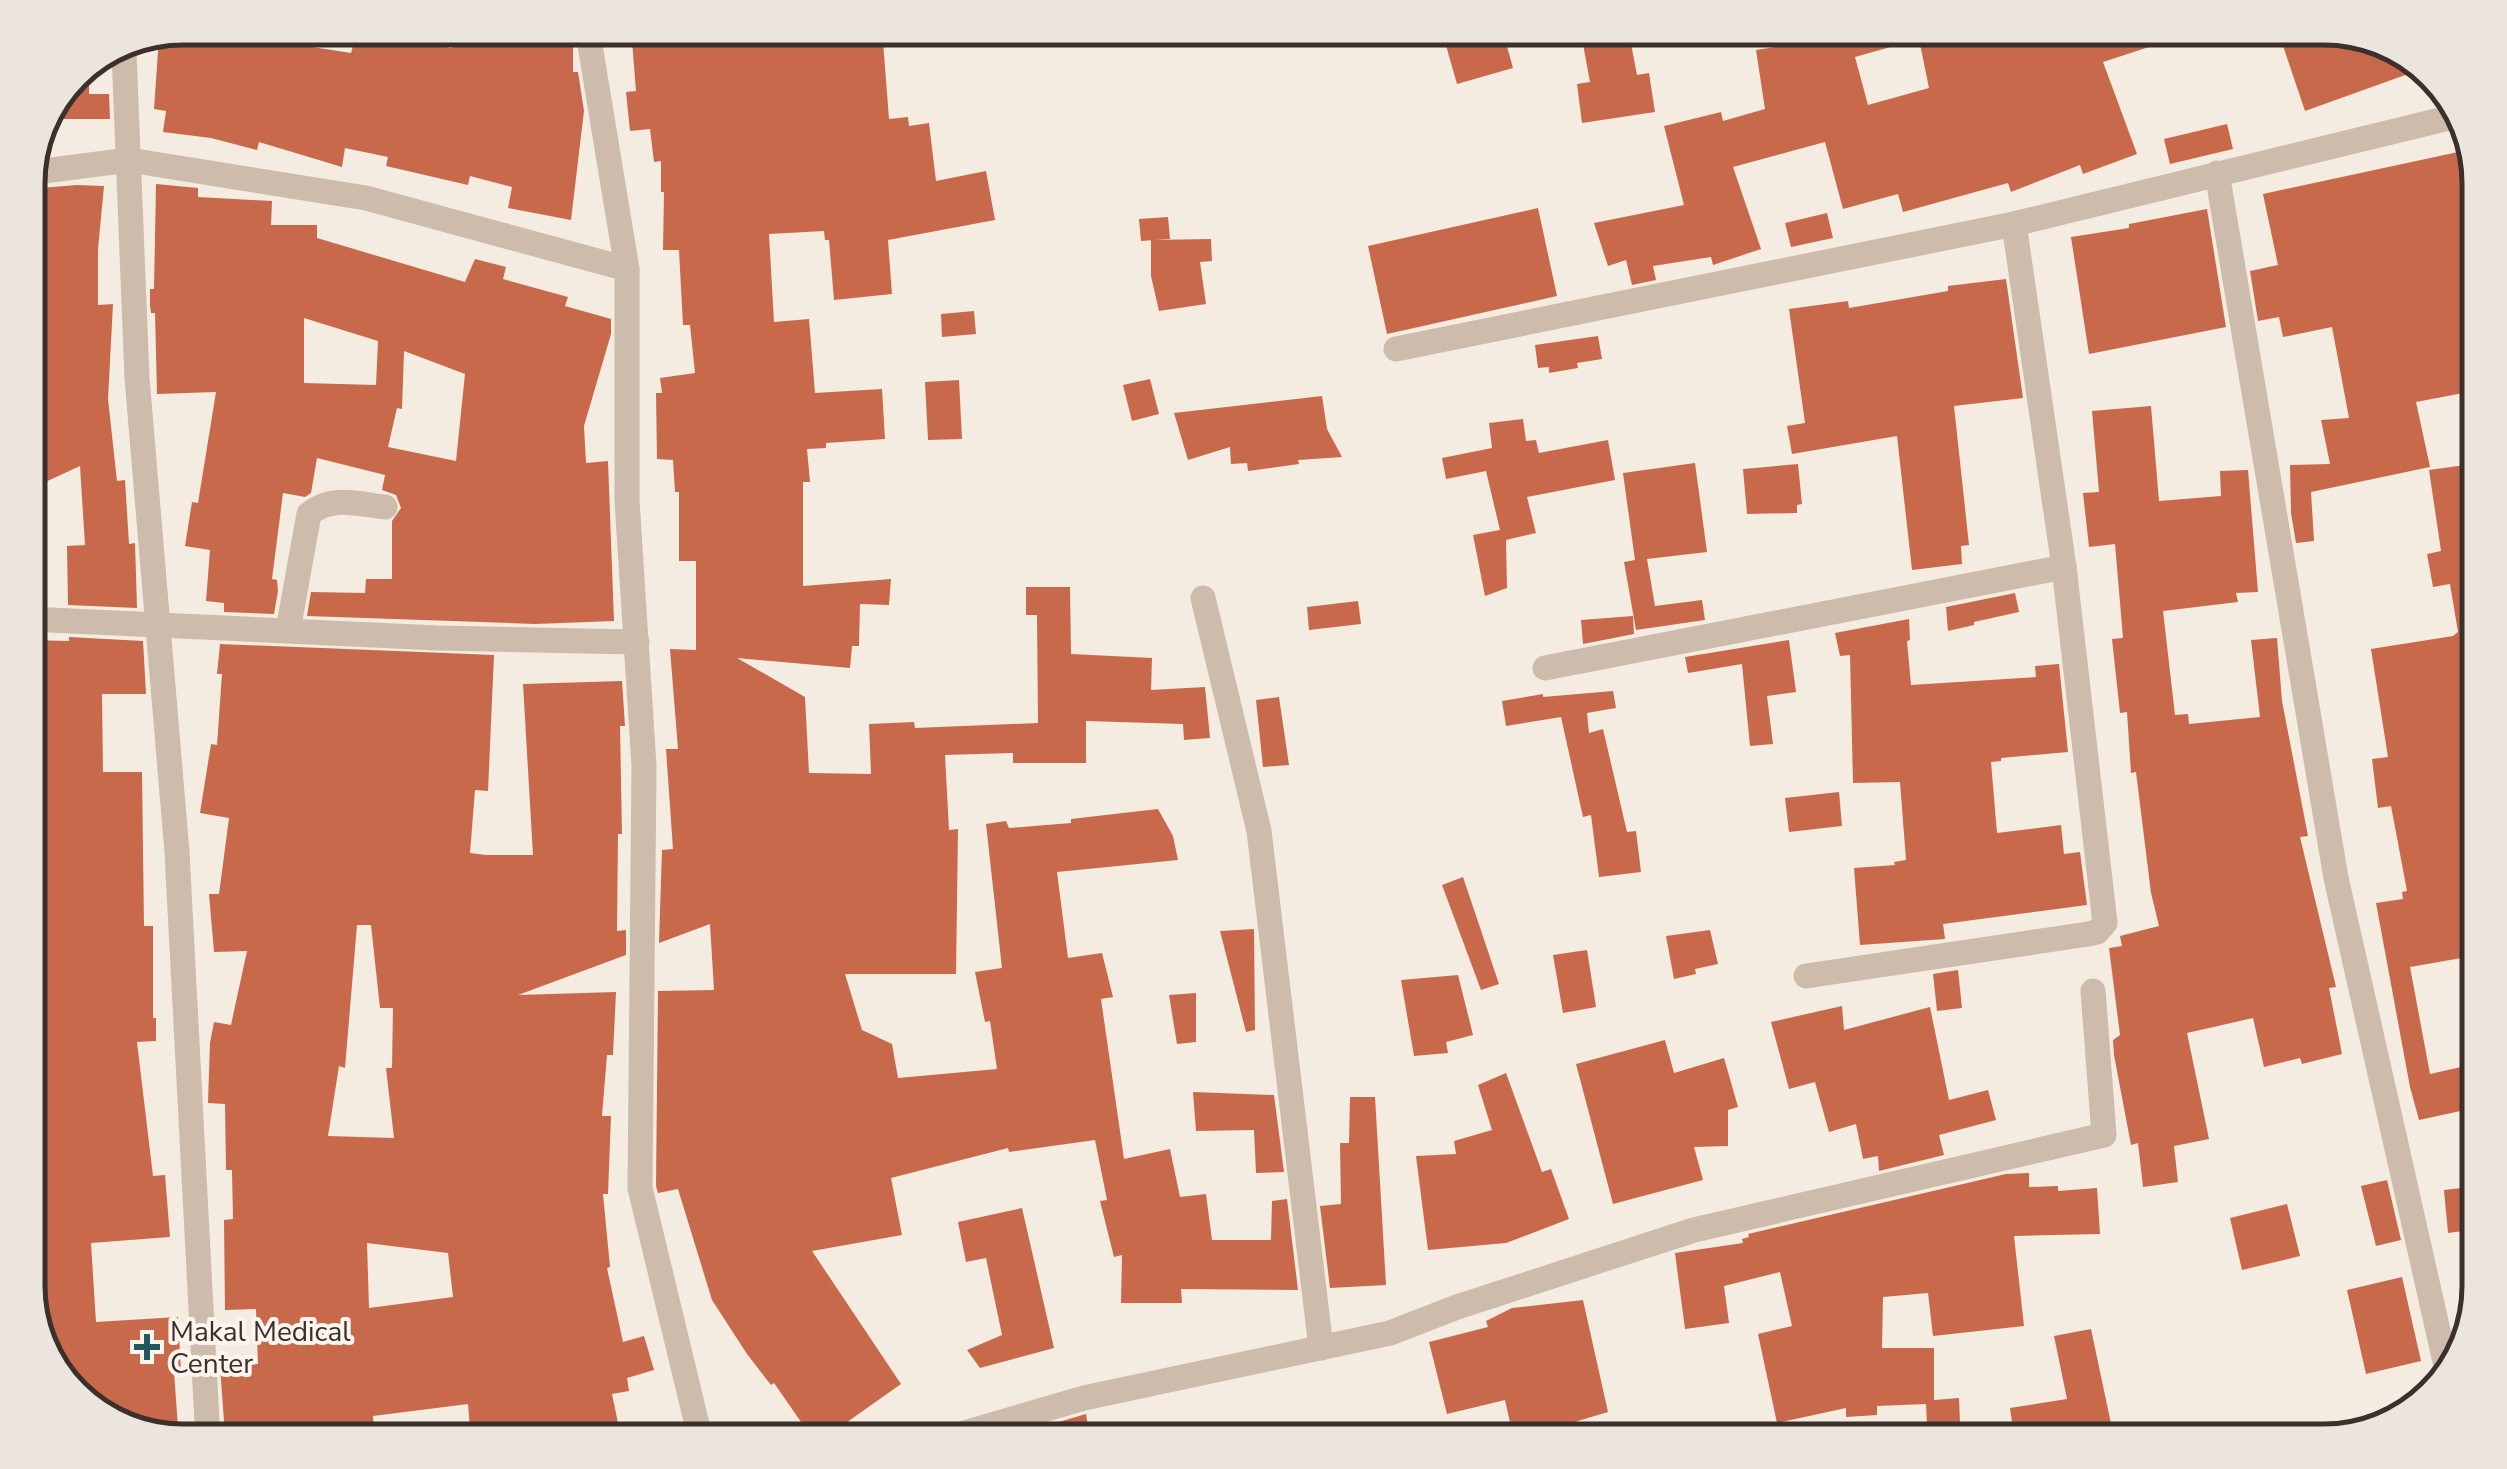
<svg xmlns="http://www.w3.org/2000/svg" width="2507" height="1469" font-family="'Nunito Sans',sans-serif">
	<rect width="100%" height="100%" fill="#f4ebe1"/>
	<!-- building -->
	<g fill="#c8694b" fill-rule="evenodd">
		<polygon points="183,28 295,28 293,44 351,53 358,29 383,37 384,28 410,28 408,41 452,48 454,40 477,47 475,28 548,28 550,45 573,45 573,72 578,72 584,111 571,220 508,208 512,187 470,176 468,185 386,166 388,157 345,148 342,167 259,142 257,150 211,138 163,132 166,111 154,109 159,37"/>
		<polygon points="631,28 882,28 889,119 908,117 909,126 929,123 936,181 986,171 995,220 888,240 892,294 834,300 829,240 825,240 824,231 769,234 774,322 809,319 815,393 882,389 885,439 826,443 826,448 807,449 810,482 803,482 803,586 891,579 889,605 860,604 859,646 852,646 850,668 737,658 805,697 809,773 871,774 869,724 914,722 915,728 1038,723 1037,615 1026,615 1026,587 1070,587 1071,654 1152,658 1151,690 1205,687 1210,738 1184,740 1183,724 1086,721 1086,763 1013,763 1013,753 945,755 949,830 958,829 956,974 845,974 862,1030 892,1044 898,1078 997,1069 990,1021 985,1022 975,972 1002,968 986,824 1006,821 1009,828 1071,823 1071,819 1158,809 1173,836 1178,860 1057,872 1068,958 1102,953 1113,997 1101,999 1124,1159 1170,1149 1180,1197 1206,1194 1212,1240 1271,1240 1272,1201 1287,1199 1298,1290 1181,1289 1182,1303 1121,1303 1122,1255 1114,1257 1100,1201 1107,1200 1095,1140 1009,1152 1008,1148 891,1178 902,1235 812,1251 901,1384 819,1442 815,1442 774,1383 771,1385 747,1354 712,1300 678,1189 658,1193 656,1186 658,991 714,990 710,924 659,943 662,850 673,849 666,749 678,749 670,649 696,650 696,561 679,561 679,492 675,492 673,460 657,459 656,393 662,393 660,378 695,373 690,325 683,325 679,250 663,250 664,192 661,192 661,161 654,162 650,129 630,131 626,92 636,91"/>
		<polygon points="1441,28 1502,28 1513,68 1457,84"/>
		<polygon points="1580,28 1628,28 1637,75 1649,73 1655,112 1582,123 1577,84 1590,82"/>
		<path d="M1836,28H2195V32L2103,62L2137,154L2083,174L2080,165L2011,192L2008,183L1903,212L1898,194L1843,209L1825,142L1733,167L1761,249L1713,265L1711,257L1653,266L1656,280L1632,285L1626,260L1608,266L1594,223L1684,205L1664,126L1721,112L1723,121L1765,109L1756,50L1839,37ZM1919,39L1929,88L1868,105L1855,57Z"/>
		<polygon points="2277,28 2324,28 2402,49 2422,69 2305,111"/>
		<polygon points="67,86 89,86 89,94 109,94 110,119 52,119"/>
		<polygon points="2227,124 2233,149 2170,164 2164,139"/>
		<polygon points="2472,149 2479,173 2479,390 2416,402 2430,467 2311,492 2314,541 2296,543 2291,513 2290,465 2330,464 2321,420 2349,418 2332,327 2283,337 2279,317 2258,321 2250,271 2278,265 2263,194"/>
		<path d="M156,184L198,188V197L272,201L271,225H317V238L465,282L475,259L506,267L503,279L568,297L565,306L611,319V334L584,426L586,463L608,461L614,621L535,624L307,616L311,592L365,593L366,579H392V521L401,508L396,495L382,490L385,475L317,458L311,493L305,497L283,493L272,579L277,580L278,591L274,614L224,612V603L206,601L210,550L185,546L192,502L198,503L216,392L157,394L155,313H151L150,306V289H154ZM304,318L378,341L376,385L304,383ZM404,351L465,374L456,461L388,447L397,408L402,409Z"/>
		<polygon points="77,185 104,186 98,249 98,305 113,304 108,399 117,481 125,480 129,544 135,543 137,608 68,605 67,546 85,545 80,466 28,490 28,189"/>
		<polygon points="1538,208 1557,296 1387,334 1368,246"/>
		<polygon points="2207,209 2226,327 2089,354 2071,237 2129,228 2129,224"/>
		<polygon points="1827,213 1833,238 1791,247 1785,223"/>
		<polygon points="1168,217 1170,239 1141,241 1139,219"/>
		<polygon points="1211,239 1212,261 1200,262 1206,304 1159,311 1151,276 1151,240"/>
		<polygon points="2006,279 2023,398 1954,406 1969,545 1961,546 1962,564 1912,570 1897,436 1792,454 1787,426 1805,423 1789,309 1848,301 1849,308 1948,291 1948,286"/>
		<polygon points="974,311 976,334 942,337 941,314"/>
		<polygon points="1598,336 1602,359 1577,363 1578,368 1549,373 1549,367 1538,368 1535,345"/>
		<polygon points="1150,379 1159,414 1132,421 1123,385"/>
		<polygon points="959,380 962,439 928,440 925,382"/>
		<polygon points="1322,396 1327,429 1342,457 1298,460 1299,464 1248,471 1247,463 1231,464 1230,447 1188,460 1174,413"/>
		<polygon points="2151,406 2159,501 2221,496 2220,471 2248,470 2258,592 2236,593 2238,602 2163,611 2175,715 2188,714 2189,724 2260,717 2251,640 2277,638 2282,701 2308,836 2300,837 2336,987 2329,988 2342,1054 2302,1064 2300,1058 2264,1067 2253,1018 2187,1033 2209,1139 2174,1146 2178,1182 2143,1187 2138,1143 2131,1145 2114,1055 2113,1040 2120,1035 2109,948 2122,946 2120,936 2159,926 2151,893 2136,772 2131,773 2127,712 2120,713 2112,639 2123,638 2115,544 2089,547 2083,493 2099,492 2092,411"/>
		<polygon points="1523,419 1526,441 1536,440 1539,453 1608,440 1615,480 1527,497 1536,533 1506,540 1507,588 1485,596 1473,535 1500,530 1486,471 1446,479 1442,458 1492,448 1489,423"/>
		<polygon points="1695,463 1707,552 1647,559 1655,606 1702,600 1705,620 1636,630 1624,562 1635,560 1623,473"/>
		<polygon points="1798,464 1802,504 1797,505 1797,513 1747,514 1743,469"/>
		<polygon points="2465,465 2479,545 2479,955 2410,967 2430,1074 2479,1063 2479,1107 2419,1120 2410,1087 2376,903 2403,899 2402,892 2407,891 2391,806 2378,808 2372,759 2388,757 2371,649 2453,636 2458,632 2450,584 2433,587 2427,554 2441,551 2429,470"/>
		<polygon points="2015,593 2019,612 1974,622 1974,625 1948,631 1946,607"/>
		<polygon points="1358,601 1361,624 1309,630 1307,607"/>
		<polygon points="1633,616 1634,634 1583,644 1581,620"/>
		<polygon points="1909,619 1910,640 1907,641 1911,685 2036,677 2035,666 2059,664 2068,752 2001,758 2001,761 1991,762 1997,833 2061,825 2064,854 2080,852 2087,905 1943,924 1945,939 1860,945 1854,868 1895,865 1894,862 1906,860 1900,782 1853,783 1850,655 1840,656 1835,633"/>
		<polygon points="69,637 143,641 146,694 102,694 103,772 142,772 144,926 153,926 153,1018 156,1018 156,1041 137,1042 153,1176 165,1175 170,1237 91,1243 96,1322 178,1317 181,1372 174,1372 179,1441 105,1420 49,1364 28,1296 28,1125 40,1124 32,1047 28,1047 28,640 69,641"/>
		<polygon points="1789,640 1796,692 1767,696 1773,744 1750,746 1742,664 1688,673 1685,657"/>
		<path d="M220,644L494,655L488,791L475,790L470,853L486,855H533L523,684L622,681L625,726H620L622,834H618L617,931L626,930V955L518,995L616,992L613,1055H607L602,1116H611L608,1194H603L610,1267L607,1268L623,1342L644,1336L654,1370L627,1378L629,1391L612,1394L622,1442H471L468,1404L373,1416L375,1442H268V1432L225,1435L220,1366L258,1364L256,1309L225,1310L224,1220L233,1219L232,1170H226L225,1104L208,1103L210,1043L214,1022L231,1025L247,951L214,952L209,894H219L229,818L200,813L211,744L217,745L222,674H217ZM357,925H371L380,1008H393L392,1068H386L394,1138L328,1136L339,1066L345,1068ZM367,1243L448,1253L453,1297L369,1308Z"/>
		<polygon points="1613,691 1616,708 1587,713 1589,733 1603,729 1627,832 1636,831 1641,872 1599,877 1591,815 1583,817 1561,717 1506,726 1502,701 1543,694 1543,697"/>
		<polygon points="1279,697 1289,765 1263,767 1256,700"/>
		<polygon points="1839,792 1842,826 1789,832 1785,798"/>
		<polygon points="1463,877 1499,984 1481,990 1442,885"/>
		<polygon points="1254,929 1255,1030 1246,1032 1220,931"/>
		<polygon points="1710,930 1718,964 1695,969 1696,974 1674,979 1666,936"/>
		<polygon points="1587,950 1596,1007 1563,1013 1553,955"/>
		<polygon points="1958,970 1962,1008 1937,1011 1933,974"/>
		<polygon points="1458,975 1473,1035 1446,1042 1448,1053 1414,1056 1401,980"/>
		<polygon points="1196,993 1196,1042 1177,1044 1169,995"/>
		<polygon points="1842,1006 1844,1030 1930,1007 1949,1100 1988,1090 1996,1120 1939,1135 1944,1155 1879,1171 1878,1156 1863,1159 1856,1124 1829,1132 1815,1082 1789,1089 1771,1022"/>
		<polygon points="1665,1040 1674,1073 1724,1058 1738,1107 1728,1110 1728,1146 1694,1147 1703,1180 1613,1204 1576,1064"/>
		<polygon points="1506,1073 1542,1172 1551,1169 1569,1219 1506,1243 1428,1250 1416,1156 1456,1154 1454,1141 1492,1130 1478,1085"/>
		<polygon points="1193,1092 1274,1095 1284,1172 1256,1173 1254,1130 1196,1131"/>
		<polygon points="1350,1097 1375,1097 1386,1285 1330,1288 1320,1206 1341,1204 1340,1143 1349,1143"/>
		<polygon points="2029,1173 2029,1187 2058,1186 2058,1191 2097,1188 2100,1234 2014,1236 2024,1326 1933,1336 1928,1293 1883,1297 1882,1348 1934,1348 1934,1400 1959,1398 1960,1423 1927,1425 1926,1404 1877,1406 1877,1415 1846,1417 1846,1408 1777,1423 1758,1334 1792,1326 1780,1272 1724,1286 1729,1323 1685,1329 1675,1253 1743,1243 1742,1239 1749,1237 1748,1234 2006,1174"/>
		<polygon points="2387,1180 2401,1240 2376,1246 2361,1186"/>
		<polygon points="2479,1186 2479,1229 2448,1233 2444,1190"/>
		<polygon points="2287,1204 2300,1256 2242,1270 2230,1218"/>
		<polygon points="1022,1208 1054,1348 980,1368 967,1350 1002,1335 986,1258 966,1262 958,1222"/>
		<polygon points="2402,1277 2421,1361 2366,1374 2347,1290"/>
		<polygon points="1583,1300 1608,1412 1514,1440 1505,1400 1447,1414 1429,1342 1488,1327 1486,1321 1512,1308"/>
		<polygon points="2091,1329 2113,1433 2076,1440 2073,1428 2014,1436 2010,1408 2067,1399 2054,1336"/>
		<polygon points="1086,1414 1091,1442 1048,1442 1045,1426"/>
	</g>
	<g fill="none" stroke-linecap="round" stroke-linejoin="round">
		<!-- minor -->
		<g stroke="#cdbbac" stroke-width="25">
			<polyline points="587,27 627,269 627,500 644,766 640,1188 701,1441"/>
			<polyline points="124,52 137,378 177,852 208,1441"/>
			<polyline points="28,173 129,160 366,198 627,269"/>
			<polyline points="2217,173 2336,878 2448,1375"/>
			<polyline points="1396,349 2014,224 2461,115"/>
			<polyline points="1203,598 1259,831 1321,1348"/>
			<polyline points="28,619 438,638 637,642"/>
			<path d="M288,630L309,514C331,495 358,504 385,507"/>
			<polyline points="1545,668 2064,567"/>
			<polyline points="1806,976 2088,934 2097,932 2105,923 2064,567 2014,224"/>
			<polyline points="937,1441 1084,1398 1390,1333 1457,1307 1694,1230 2104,1135 2093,991"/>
		</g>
	</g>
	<!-- markers -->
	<path fill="#1f5a5e" stroke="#fbf5ee" stroke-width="4" d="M142 1332h10v10h10v10h-10v10h-10v-10h-10v-10h10z"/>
	<g text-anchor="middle" stroke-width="8" stroke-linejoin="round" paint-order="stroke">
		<!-- poi labels -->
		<g font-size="28" fill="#3b302b" stroke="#fbf5ee" text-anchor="start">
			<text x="170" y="1341">Makal Medical<tspan x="170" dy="32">Center</tspan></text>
		</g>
	</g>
	<!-- crop -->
	<path d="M0 0H2507V1469H0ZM183 45H2324A138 138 0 0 1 2462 183V1286A138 138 0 0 1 2324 1424H183A138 138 0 0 1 45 1286V183A138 138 0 0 1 183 45Z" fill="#ece5de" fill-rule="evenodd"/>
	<path fill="none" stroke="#3b302b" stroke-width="5" d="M183 45H2324A138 138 0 0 1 2462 183V1286A138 138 0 0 1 2324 1424H183A138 138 0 0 1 45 1286V183A138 138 0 0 1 183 45Z"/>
</svg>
